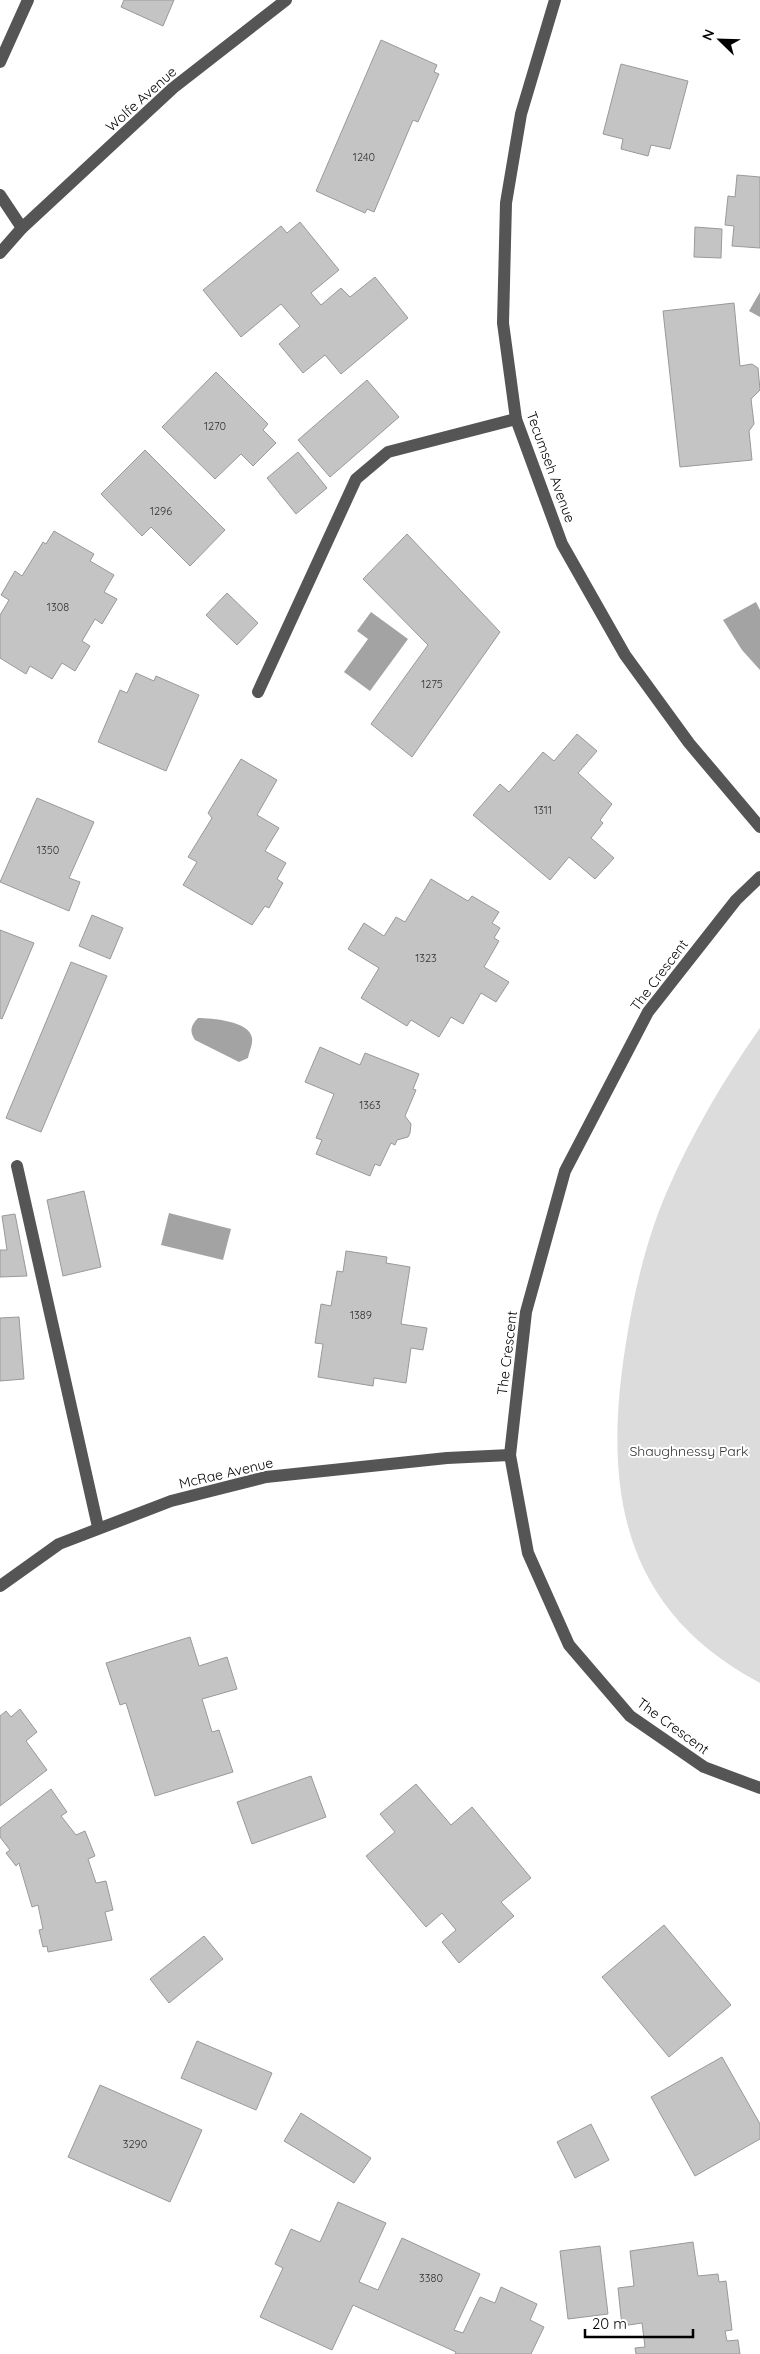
<svg xmlns="http://www.w3.org/2000/svg" width="760" height="2354" font-family="Quicksand,sans-serif">
	<rect width="100%" height="100%" fill="#fff"/>
	<!-- green -->
	<path fill="#dcdcdc" d="M760,1028V1683C623,1610 603,1492 625,1349C633,1296 646,1239 668,1189C693,1132 724,1079 760,1028Z"/>
	<!-- water -->
	<g fill="#a3a3a3">
		<polygon points="760,292 760,317 749,311"/>
		<polygon points="756,602 760,610 760,670 742,650 723,620"/>
		<polygon points="371,612 408,639 370,691 344,672 368,639 357,631"/>
		<path d="M198,1018C211,1018 250,1021 252,1038C253,1044 249,1052 248,1058L239,1062L195,1040C189,1031 191,1025 198,1018Z"/>
		<polygon points="169,1213 231,1229 223,1260 161,1245"/>
	</g>
	<!-- building -->
	<g fill="#c4c4c4" stroke="#999">
		<polygon points="124,0 174,0 163,26 121,7"/>
		<polygon points="381,40 437,65 434,72 439,74 418,122 413,120 374,212 367,209 365,213 316,191"/>
		<polygon points="621,64 688,81 670,149 651,145 648,156 621,149 623,139 603,134"/>
		<polygon points="737,175 760,177 760,248 732,246 734,226 725,225 728,196 735,197"/>
		<polygon points="300,222 339,270 311,293 321,305 341,288 350,297 375,277 408,318 341,374 325,355 303,373 279,344 300,326 281,304 241,337 203,290 281,226 287,233"/>
		<polygon points="695,227 722,229 721,258 694,257"/>
		<polygon points="734,303 740,366 752,364 758,368 760,390 751,399 754,424 749,431 752,460 680,467 663,311"/>
		<polygon points="216,372 268,424 263,430 276,443 253,466 241,454 215,479 162,427"/>
		<polygon points="367,380 399,417 330,477 298,440"/>
		<polygon points="145,450 225,530 190,566 151,527 142,536 101,494"/>
		<polygon points="298,452 327,488 296,514 267,478"/>
		<polygon points="54,531 94,554 90,561 114,575 104,592 117,599 102,624 95,619 82,641 90,646 75,671 62,663 52,679 30,666 26,674 0,658 0,615 9,600 1,595 15,571 22,576 43,542 46,544"/>
		<polygon points="407,534 500,632 412,757 371,724 428,645 363,579"/>
		<polygon points="227,593 258,623 237,645 206,615"/>
		<polygon points="136,673 154,681 156,676 199,695 166,771 98,742 120,690 127,693"/>
		<polygon points="577,734 597,751 578,773 612,804 600,820 603,823 591,838 614,858 595,879 569,857 550,880 473,815 500,784 509,792 543,752 554,761"/>
		<polygon points="241,759 277,780 257,815 279,828 265,851 286,863 277,879 283,883 269,908 265,906 252,925 183,885 197,862 188,857 212,818 208,813"/>
		<polygon points="37,798 94,822 69,878 80,882 69,911 0,882"/>
		<polygon points="431,879 468,901 472,896 499,912 492,923 500,928 494,938 499,941 484,967 509,982 496,1002 481,993 463,1024 451,1017 439,1037 411,1020 407,1026 361,998 379,968 348,949 364,923 384,936 396,917 405,922"/>
		<polygon points="92,915 123,928 110,959 79,946"/>
		<polygon points="0,930 34,943 2,1019 0,1018"/>
		<polygon points="71,962 107,976 41,1132 6,1118"/>
		<polygon points="320,1047 360,1065 365,1053 419,1074 413,1089 416,1090 405,1116 411,1124 410,1133 408,1137 397,1140 395,1145 391,1143 380,1166 375,1164 370,1176 316,1154 322,1140 316,1138 334,1094 305,1082"/>
		<polygon points="84,1191 101,1267 63,1276 47,1200"/>
		<polygon points="15,1214 27,1276 0,1277 0,1250 7,1250 2,1216"/>
		<polygon points="346,1251 387,1257 386,1263 410,1267 401,1324 427,1328 423,1350 411,1348 406,1383 374,1378 373,1386 318,1377 323,1344 315,1343 321,1304 331,1306 337,1271 343,1272"/>
		<polygon points="19,1317 24,1379 0,1381 0,1318"/>
		<polygon points="190,1637 199,1666 227,1657 237,1689 202,1699 212,1732 219,1730 233,1772 155,1796 126,1703 120,1705 106,1663"/>
		<polygon points="20,1709 37,1732 26,1741 47,1770 0,1806 0,1716 6,1711 11,1717"/>
		<polygon points="311,1776 326,1817 252,1844 237,1802"/>
		<polygon points="416,1784 451,1825 472,1807 531,1878 501,1902 514,1916 459,1963 442,1942 456,1930 442,1913 426,1927 366,1856 395,1832 380,1814"/>
		<polygon points="51,1789 67,1812 61,1816 76,1835 85,1831 95,1856 88,1859 96,1883 106,1881 113,1910 105,1912 112,1940 48,1952 47,1946 43,1947 39,1930 43,1929 38,1905 32,1907 19,1863 16,1866 6,1853 10,1850 0,1837 0,1828"/>
		<polygon points="664,1925 731,2005 669,2057 602,1977"/>
		<polygon points="204,1936 223,1959 169,2003 150,1979"/>
		<polygon points="197,2041 272,2073 256,2110 181,2078"/>
		<polygon points="722,2057 760,2124 760,2139 695,2176 651,2097"/>
		<polygon points="100,2085 202,2130 170,2202 68,2157"/>
		<polygon points="301,2113 371,2158 354,2183 284,2141"/>
		<polygon points="591,2124 609,2160 575,2178 557,2142"/>
		<polygon points="338,2202 386,2223 359,2282 378,2290 402,2238 480,2274 454,2330 463,2333 480,2297 495,2303 501,2287 537,2304 530,2320 544,2327 531,2354 455,2354 456,2352 353,2305 332,2350 260,2317 283,2268 275,2264 291,2229 320,2242"/>
		<polygon points="693,2242 698,2276 718,2274 719,2282 726,2281 732,2330 725,2331 727,2341 738,2340 740,2354 636,2354 635,2348 645,2347 642,2323 622,2326 618,2288 634,2286 630,2251"/>
		<polygon points="600,2246 608,2314 568,2319 560,2251"/>
	</g>
	<g fill="none" stroke-linecap="round" stroke-linejoin="round">
		<!-- minor -->
		<g stroke="#555" stroke-width="12">
			<polyline points="555,0 521,114 506,203 503,323 516,419 562,544 625,655 689,743 760,827"/>
			<polyline points="0,62 28,0"/>
			<polyline points="0,195 22,228"/>
			<polyline points="0,253 22,228 173,88 286,0"/>
			<polyline points="258,692 356,479 388,452 516,419"/>
			<polyline points="760,877 736,900 648,1012 565,1171 526,1312 510,1455 528,1553 569,1645 630,1716 704,1767 760,1788"/>
			<polyline points="17,1166 98,1527"/>
			<polyline points="0,1586 59,1544 171,1501 266,1477 447,1458 510,1455"/>
		</g>
	</g>
	<g text-anchor="middle" stroke-width="4" stroke-linejoin="round" paint-order="stroke">
		<!-- number labels -->
		<g font-size="11" fill="#313131">
			<text x="364" y="161">1240</text>
			<text x="215" y="430">1270</text>
			<text x="161" y="515">1296</text>
			<text x="58" y="611">1308</text>
			<text x="432" y="688">1275</text>
			<text x="543" y="814">1311</text>
			<text x="48" y="854">1350</text>
			<text x="426" y="962">1323</text>
			<text x="370" y="1109">1363</text>
			<text x="361" y="1319">1389</text>
			<text x="135" y="2148">3290</text>
			<text x="431" y="2282">3380</text>
		</g>
		<!-- street labels -->
		<g font-size="14" fill="#000" stroke="#fff">
			<text transform="translate(141 99) rotate(-42)" y="5">Wolfe Avenue</text>
			<text transform="translate(551 467) rotate(70)" y="5">Tecumseh Avenue</text>
			<text transform="translate(659 975) rotate(-53)" y="5">The Crescent</text>
			<text transform="translate(507 1353) rotate(-83)" y="5">The Crescent</text>
			<text transform="translate(226 1473) rotate(-13)" y="5">McRae Avenue</text>
			<text transform="translate(673 1726) rotate(36)" y="5">The Crescent</text>
		</g>
		<!-- park labels -->
		<g font-size="14" fill="#333" stroke="#fff">
			<text x="689" y="1456">Shaughnessy Park</text>
		</g>
	</g>
	<!-- north arrow -->
	<g transform="translate(720 40) rotate(293)" stroke="#ffffff" stroke-width="4" paint-order="stroke">
	<path d="M0-4L9 19L0 12L-9 19Z" fill="#000000"/>
	<text y="-8" font-size="14" font-weight="bold" text-anchor="middle" fill="#000000">N</text>
	</g>
	<!-- scale -->
	<path d="M585 2329v8h108v-8" fill="none" stroke="#000000" stroke-width="2.5"/>
	<text x="592" y="2329" font-size="15" fill="#000000" stroke="#ffffff" stroke-width="4" paint-order="stroke">20 m</text>
</svg>
